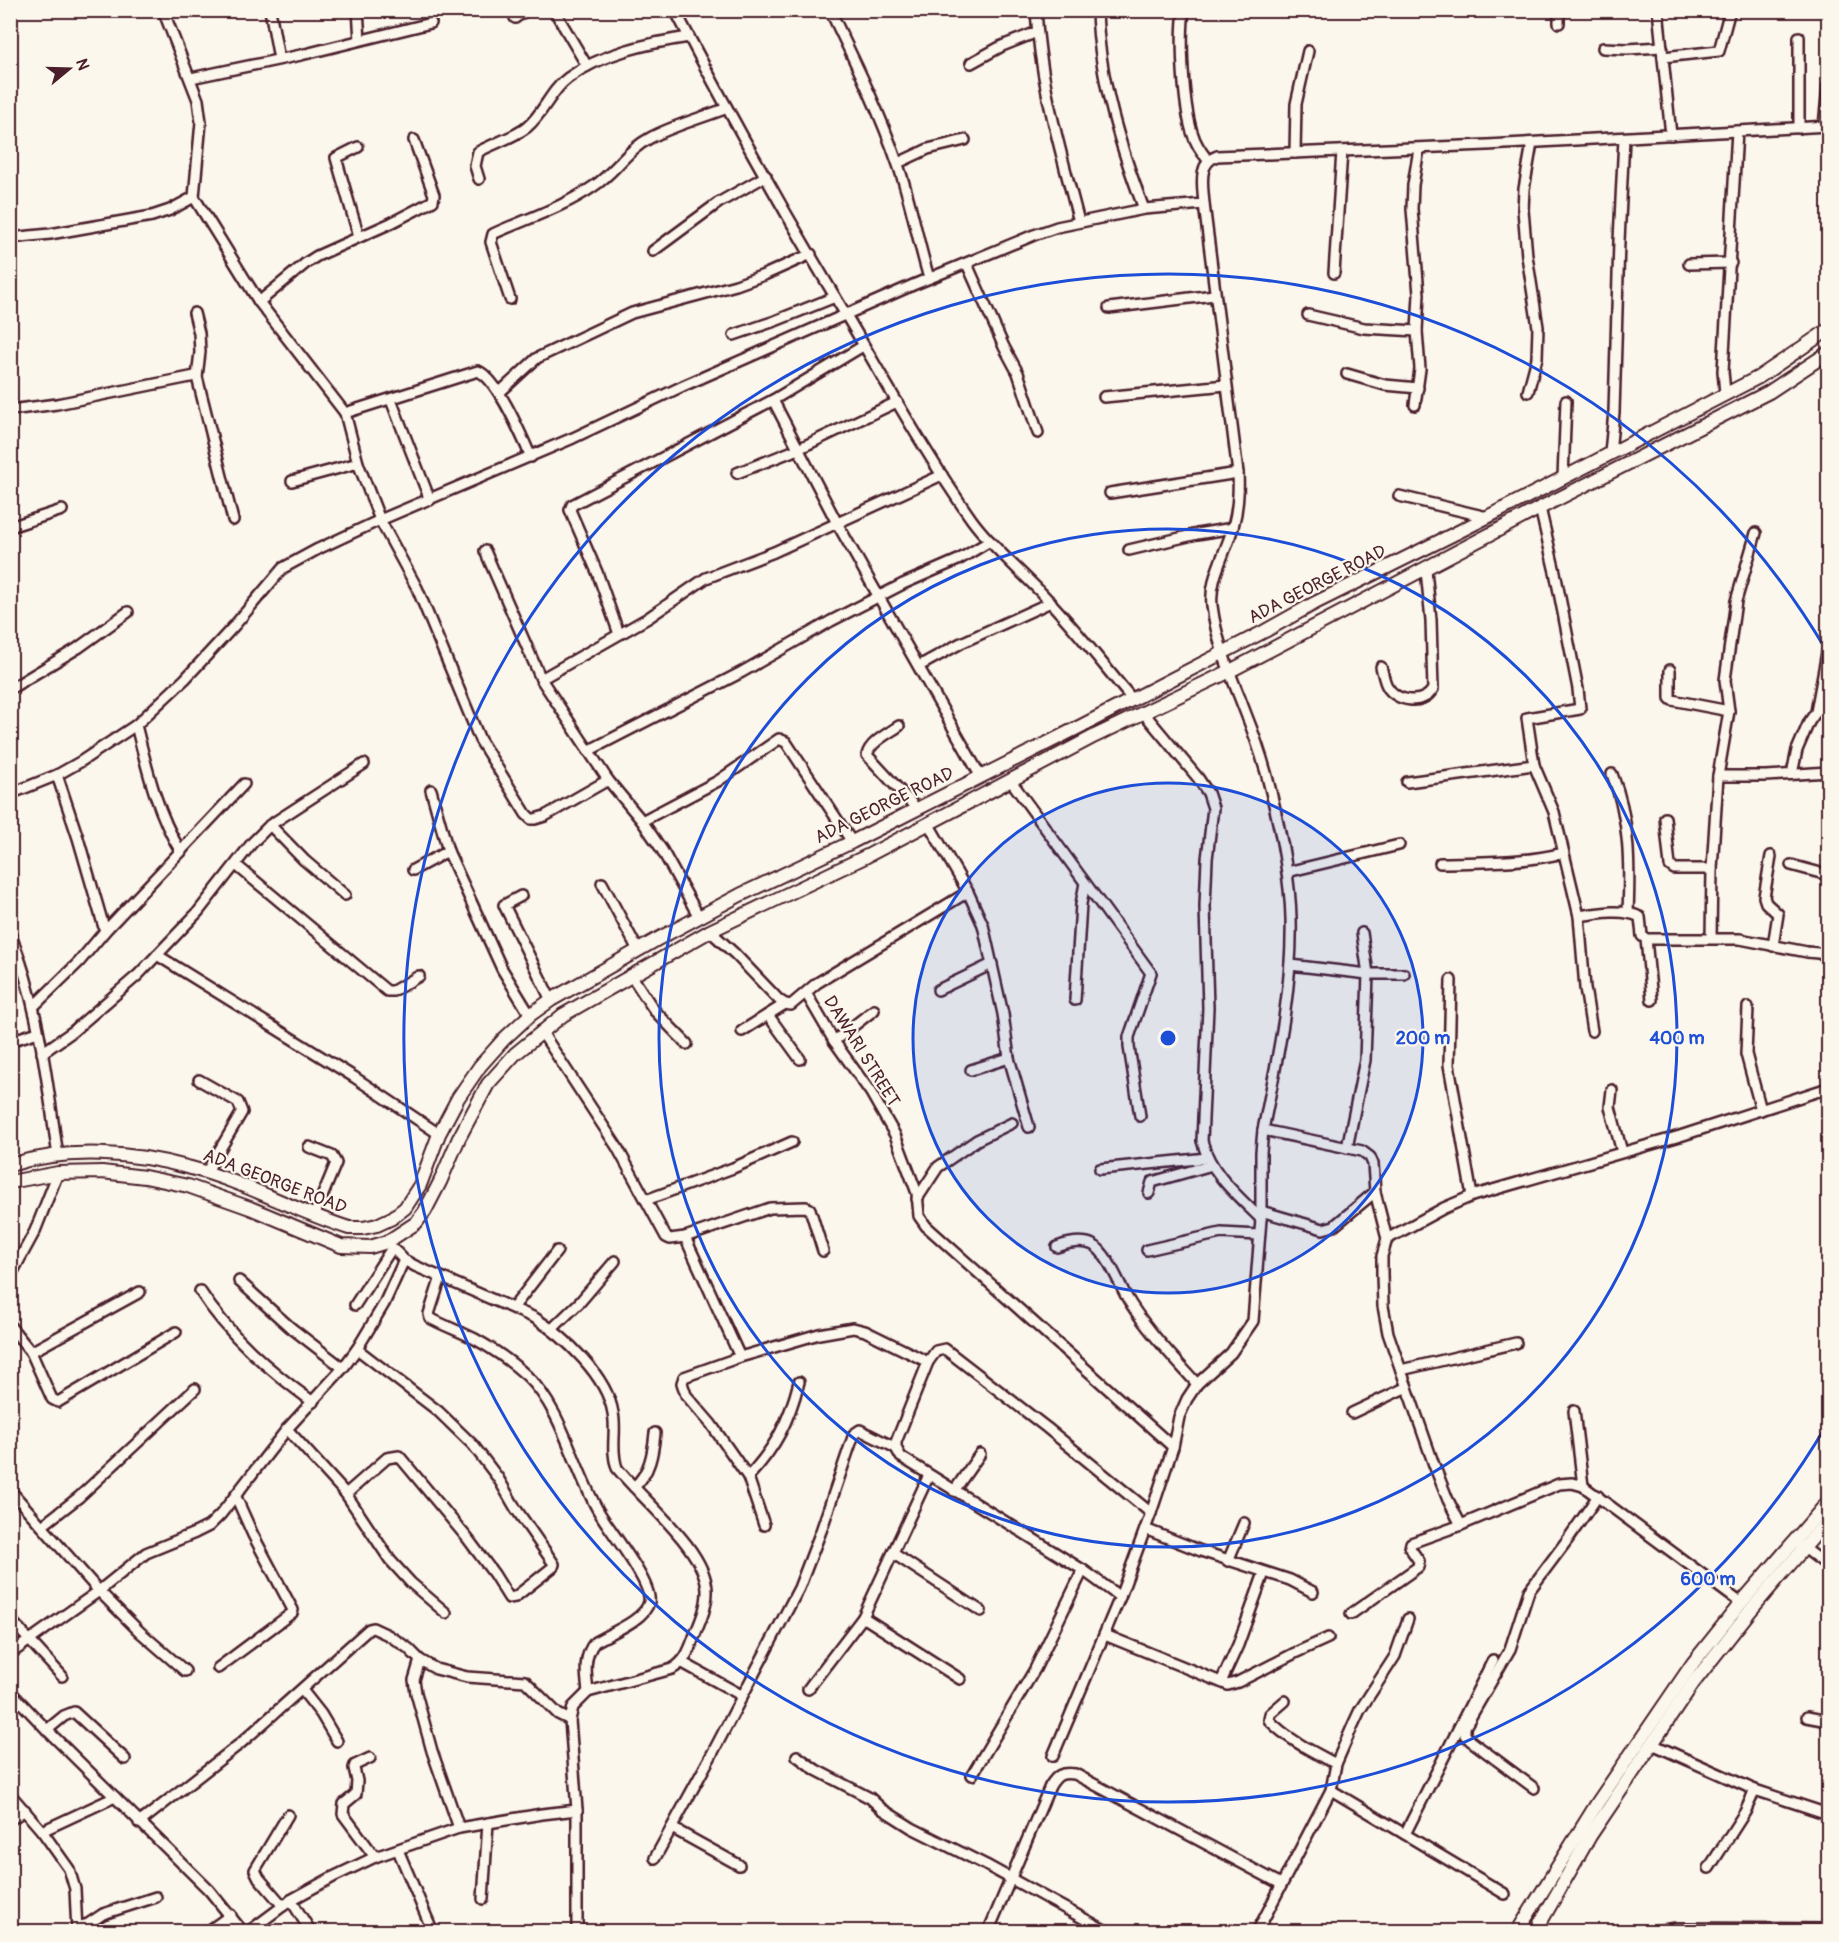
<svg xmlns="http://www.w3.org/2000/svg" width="1839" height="1942" font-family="Pangolin,sans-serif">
	<rect width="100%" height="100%" fill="#fbf7ec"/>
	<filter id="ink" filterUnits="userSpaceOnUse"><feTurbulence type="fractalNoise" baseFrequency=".0167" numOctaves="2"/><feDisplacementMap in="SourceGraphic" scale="12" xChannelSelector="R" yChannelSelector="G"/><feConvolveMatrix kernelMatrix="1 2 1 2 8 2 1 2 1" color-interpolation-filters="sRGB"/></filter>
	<g filter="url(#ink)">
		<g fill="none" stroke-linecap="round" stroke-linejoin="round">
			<!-- minor casing -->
			<g stroke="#4a1f2b" stroke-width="14">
				<g id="minor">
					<polyline points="163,10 198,100 201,122 194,197 259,302 345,413 358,463 380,520 417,588 480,740 526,814 531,819 535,819 545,816 608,780"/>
					<polyline points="270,10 279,59"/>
					<polyline points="358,10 360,40"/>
					<polyline points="554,10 587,66"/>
					<path d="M675,10C729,114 786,216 846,315C887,384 926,455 972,520C994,550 1025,574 1050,602C1079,633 1105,667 1132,699"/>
					<path d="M830,10C854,60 879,110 897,162C911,200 917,239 929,278"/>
					<path d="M1036,10C1040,84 1061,151 1079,222"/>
					<path d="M1097,10C1099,79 1120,146 1144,209"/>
					<path d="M1184,10C1180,41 1183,103 1192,132C1195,142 1201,152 1208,160"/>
					<polyline points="1559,10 1559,23"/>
					<polyline points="1658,10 1671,135"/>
					<polyline points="515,18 526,10"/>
					<polyline points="1603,48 1627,49 1662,47"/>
					<polyline points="1663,57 1719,51 1730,10"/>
					<polyline points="971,63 1002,46 1037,32"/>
					<polyline points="191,78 301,55 431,23"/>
					<polyline points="1824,126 1828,86"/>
					<polyline points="1799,128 1799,37"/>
					<polyline points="358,147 336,158 359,237"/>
					<polyline points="1295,153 1296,104 1308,51"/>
					<polyline points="898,163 928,149 965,140"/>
					<path d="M479,179L475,166L478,152C492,144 517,136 527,127C544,113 550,91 568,78C602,53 649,43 689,37"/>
					<polyline points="10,238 50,234 152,216 170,210 194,197"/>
					<polyline points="653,251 718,203 766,176"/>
					<polyline points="967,264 1004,347 1018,373 1038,433"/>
					<polyline points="1689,264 1731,263"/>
					<polyline points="1334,273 1342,151"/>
					<path d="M510,299L491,242L493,234C526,219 564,207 594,186C615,172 627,150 650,138C674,125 702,118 727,108"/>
					<polyline points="259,302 306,263 317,256 391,223 433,201 434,195 414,140"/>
					<polyline points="1109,308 1214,295"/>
					<polyline points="194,313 199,333 200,352 197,377 233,520"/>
					<polyline points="1308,315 1364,328 1417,331"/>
					<polyline points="734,335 775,321 835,297"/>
					<polyline points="1347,374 1385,385 1418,388"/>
					<polyline points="1528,392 1537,358 1538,327 1527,256 1523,210 1524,189 1532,143"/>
					<polyline points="499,393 537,358 632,313 736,285 764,275 811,254"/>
					<polyline points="1725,393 1723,371 1737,131"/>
					<polyline points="1104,397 1226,385"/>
					<polyline points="391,400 430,500"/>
					<polyline points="773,400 837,523 981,777"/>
					<polyline points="1415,405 1420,369 1417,331 1419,294 1412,209 1413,185 1419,149"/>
					<polyline points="10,410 57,404 195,376 197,377"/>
					<path d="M345,413L478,371C498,379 522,437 531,457"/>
					<polyline points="1610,453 1614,412 1619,241 1624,138"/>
					<polyline points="737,473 798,449 897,402"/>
					<polyline points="1563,478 1566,401"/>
					<polyline points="292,481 358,463"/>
					<polyline points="1110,493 1238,473"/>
					<polyline points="1399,496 1487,517"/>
					<polyline points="1540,508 1555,572 1578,689 1580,709 1527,718 1534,765 1554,812 1579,916 1585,988 1592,1031"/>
					<polyline points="10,527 62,510"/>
					<polyline points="1129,550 1197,534 1233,528"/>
					<polyline points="485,551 541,679 608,780 642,821 662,850 699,917"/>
					<polyline points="619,634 597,572 570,510 572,505 773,400 863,346"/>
					<polyline points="919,666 961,643 1051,602"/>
					<path d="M1381,667C1383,673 1384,681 1387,686C1396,702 1423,706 1433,689L1431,620L1426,570"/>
					<polyline points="1670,670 1670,698 1672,700 1729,711"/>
					<polyline points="541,679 648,618 706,578 774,552 942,475"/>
					<polyline points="10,689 78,648 128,612"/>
					<path d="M1143,712L1198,778L1208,793L1213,808L1207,859L1205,906L1208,1008L1202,1141C1211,1174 1237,1195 1261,1219"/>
					<path d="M136,725C147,769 157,813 181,852"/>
					<path d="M899,726C889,733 870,742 867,755L917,809"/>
					<polyline points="588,751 742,672 831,621 903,584 958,560 990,541"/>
					<path d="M1612,774C1630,819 1630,865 1628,913"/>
					<polyline points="1792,774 1797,750 1809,722 1816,712 1828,647"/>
					<polyline points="57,775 78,838 105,931"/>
					<polyline points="1718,776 1766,776 1828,772"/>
					<polyline points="1011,781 1151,973 1129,1037 1129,1047 1140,1116"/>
					<polyline points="1407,782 1534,765"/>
					<polyline points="431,790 448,851 502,969 530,1015"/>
					<polyline points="10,794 57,775 80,762 136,725 185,679 234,626 283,568 318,549 380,520 573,438 683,386 913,285 1034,235 1057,227 1144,209 1204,204"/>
					<polyline points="1665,818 1670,866 1674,869 1712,869"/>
					<polyline points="642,821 718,781 779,739 786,742 852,842"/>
					<polyline points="928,823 968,892 983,925 1003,1014 1009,1058 1029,1127"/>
					<polyline points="270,825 304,860 345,895"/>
					<polyline points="1771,856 1764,897 1766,903 1778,914 1773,946"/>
					<path d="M1440,863C1481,862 1523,863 1563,853"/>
					<polyline points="236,865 387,991 393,991 419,976"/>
					<polyline points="1791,865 1828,875"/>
					<polyline points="413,870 448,851"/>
					<polyline points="1287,872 1399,845"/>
					<polyline points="602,883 638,950"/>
					<polyline points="521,896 504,905 505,907 551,1000"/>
					<path d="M1579,916C1597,913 1624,908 1640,917L1642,936L1646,939L1652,1000"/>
					<polyline points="710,931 735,954 779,1000 785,1004 791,1005 817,983 968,892"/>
					<path d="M10,933C39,1004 47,1081 58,1156"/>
					<polyline points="1711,938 1712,869 1718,776 1729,711 1725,680 1736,601 1756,533"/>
					<polyline points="1646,939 1740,939 1807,952 1828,954"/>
					<polyline points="157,955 354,1077 439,1134"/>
					<polyline points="1290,965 1368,974 1404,974"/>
					<polyline points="631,975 654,1010 687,1044"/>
					<polyline points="1451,980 1449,1065 1472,1196"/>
					<polyline points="938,990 992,964"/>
					<polyline points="806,993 834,1041 871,1093 895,1135 917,1193 919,1216 926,1226 1173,1447"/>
					<polyline points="1075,1000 1081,904 1085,883"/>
					<polyline points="34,1006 79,962 105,931 244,784"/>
					<polyline points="1748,1007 1746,1054 1761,1110"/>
					<polyline points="768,1015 800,1059"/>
					<polyline points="541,1031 617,1147 666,1237 670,1239 685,1237 770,1208 806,1207 810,1209 823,1251"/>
					<polyline points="742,1031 785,1004"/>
					<polyline points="10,1041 38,1032"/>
					<polyline points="834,1041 874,1010"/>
					<polyline points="42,1053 72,1032 138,975 198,912 252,843 270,825 364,764"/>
					<polyline points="971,1070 1009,1058"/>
					<polyline points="199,1080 238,1102 242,1112 206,1173"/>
					<polyline points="1612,1090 1610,1107 1622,1152"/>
					<polyline points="309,1147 332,1156 336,1163 314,1216"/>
					<polyline points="1347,1148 1365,1060 1368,974 1362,933"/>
					<polyline points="1100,1169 1207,1158"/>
					<polyline points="1149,1193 1152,1182 1212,1165"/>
					<polyline points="917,1199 938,1167 977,1140 1012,1123"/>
					<polyline points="646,1200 733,1168 792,1142"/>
					<polyline points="1261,1211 1323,1229 1334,1226 1375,1192"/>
					<polyline points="685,1237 740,1357"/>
					<polyline points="1387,1239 1444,1208 1472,1196 1680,1136 1828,1088"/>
					<path d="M387,1242L404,1260L415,1266L535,1318C565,1337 607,1376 613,1413C617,1432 610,1448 617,1468C642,1500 708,1551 707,1592C707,1606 701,1620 696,1632C690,1647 687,1661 672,1669L588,1692L573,1707L570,1720L577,1810V1932"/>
					<path d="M1057,1247C1068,1243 1082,1240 1093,1245C1106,1251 1119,1283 1126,1296C1143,1326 1174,1358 1197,1384"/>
					<polyline points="1147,1250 1221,1233 1259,1235"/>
					<polyline points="10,1277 35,1231 58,1173"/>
					<path d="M441,1277L429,1314L430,1318C444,1326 460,1331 475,1339C493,1349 512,1362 527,1376C563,1410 574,1470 599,1512C610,1531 653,1584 649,1602C645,1620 610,1633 595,1642C583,1656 586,1674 588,1692"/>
					<polyline points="239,1281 290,1327 343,1368"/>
					<path d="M200,1291C229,1336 270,1371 313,1402"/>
					<polyline points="355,1305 392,1248"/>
					<polyline points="513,1308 557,1251"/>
					<polyline points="10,1326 31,1352 52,1399 58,1402 176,1332"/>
					<polyline points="552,1329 580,1302 615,1261"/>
					<polyline points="31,1352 140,1292"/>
					<polyline points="1401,1370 1516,1343"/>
					<polyline points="1574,1411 1583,1486"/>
					<polyline points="1352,1413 1407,1387"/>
					<polyline points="287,1429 346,1494 390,1560 411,1583 446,1613"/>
					<path d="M748,1477C776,1447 789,1421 799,1382"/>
					<path d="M634,1487C650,1473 653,1453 655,1433"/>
					<polyline points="10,1490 99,1591 140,1632 185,1671"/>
					<polyline points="954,1491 980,1454"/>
					<polyline points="346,1494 387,1458 399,1456 468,1539 494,1574 509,1598 515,1597 553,1567 554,1564 516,1509 498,1478 473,1445 438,1411 357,1349"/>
					<polyline points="764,1525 748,1477 711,1424 686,1395 682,1383 684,1377 740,1357 819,1334 853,1328 865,1331 928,1362"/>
					<polyline points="42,1526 79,1497 195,1389"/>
					<polyline points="1145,1529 1201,1551 1290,1580 1313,1592"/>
					<polyline points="1799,1544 1828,1566"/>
					<polyline points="894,1554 981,1611"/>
					<polyline points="1228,1561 1244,1523"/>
					<polyline points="1120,1597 1083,1570 901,1457 896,1448 896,1442 928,1362 936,1351 945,1349 1047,1428 1151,1513"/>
					<path d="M1741,1603L1583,1486L1572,1483L1559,1484L1461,1525L1448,1500L1434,1465L1388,1333L1383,1306L1382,1274V1256L1387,1239L1375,1192L1373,1164L1370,1157L1362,1151L1263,1130C1277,1060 1293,989 1291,918C1290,876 1281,833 1271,792C1265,766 1256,739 1246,714C1232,677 1217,645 1212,606C1209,578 1226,553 1233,527C1238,509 1239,492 1238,473L1204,204C1203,187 1197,163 1217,156L1487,145L1828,126"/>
					<polyline points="1351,1614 1418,1567 1419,1561 1410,1548 1411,1543 1461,1525"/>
					<polyline points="863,1617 960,1679"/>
					<polyline points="10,1619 62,1676"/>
					<polyline points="1105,1635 1228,1685 1238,1682 1295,1653 1328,1638"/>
					<polyline points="10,1654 99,1591 146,1553 195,1533 209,1526 221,1514 287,1429 343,1368 357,1349 384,1304 404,1260"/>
					<polyline points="420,1660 414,1680 416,1693 432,1751 459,1828"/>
					<polyline points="683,1663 741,1695"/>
					<polyline points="218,1668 292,1613 293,1610 253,1535 236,1497"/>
					<polyline points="1221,1682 1238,1645 1264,1573"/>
					<polyline points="808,1689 863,1617 929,1475"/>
					<polyline points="302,1690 321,1714 337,1741"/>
					<polyline points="10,1691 47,1730 209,1890 243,1932"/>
					<path d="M1285,1701L1270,1714L1269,1720C1288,1740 1312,1751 1336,1764"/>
					<polyline points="1807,1717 1828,1721"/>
					<polyline points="47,1730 64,1716 74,1712 125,1759"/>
					<polyline points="1652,1744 1755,1790 1828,1814"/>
					<polyline points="797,1756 816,1770 870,1798 882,1809 912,1828 986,1865 1108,1932"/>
					<polyline points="1053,1756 1120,1597 1151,1513 1173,1447 1179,1417 1187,1399 1197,1384 1231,1353 1253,1321 1261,1219 1261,1152 1263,1130"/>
					<polyline points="370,1758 355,1765 354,1768 357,1781 356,1794 344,1804 343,1814 375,1857"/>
					<polyline points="972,1775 1035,1669 1083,1570"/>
					<polyline points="1534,1788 1471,1741 1465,1735 1465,1727 1510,1649 1529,1591 1568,1539 1598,1496"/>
					<polyline points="1331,1790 1505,1894"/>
					<polyline points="10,1794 42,1831 69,1869 75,1889 77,1932"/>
					<polyline points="10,1820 25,1810"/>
					<polyline points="139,1823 241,1743 369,1629 373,1628 388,1635 408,1648 420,1660 436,1669 467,1677 525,1681 558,1714 570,1720"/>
					<polyline points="672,1828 739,1865"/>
					<polyline points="42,1831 115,1797"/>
					<polyline points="1405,1834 1493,1660"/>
					<polyline points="398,1850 433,1932"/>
					<polyline points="655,1858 712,1754 799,1588 821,1531 854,1434 860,1430 896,1448"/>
					<polyline points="1709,1868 1745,1812 1755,1790"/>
					<polyline points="483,1899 488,1823"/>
					<polyline points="291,1900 311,1932"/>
					<polyline points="283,1906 259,1878 255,1870 288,1815"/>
					<polyline points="77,1927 88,1924 103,1914 156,1897"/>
					<polyline points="207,1932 231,1915"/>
					<polyline points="248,1932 291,1900 333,1877 375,1857 459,1828 542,1814 577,1810"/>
					<path d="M988,1932L1050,1786C1057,1775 1061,1772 1075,1774L1281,1884"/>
					<polyline points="1257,1932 1331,1790 1336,1764 1353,1725 1360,1710 1395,1656 1408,1619"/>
					<polyline points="1647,1932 1677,1928 1828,1929"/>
				</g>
			</g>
			<!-- major casing -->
			<g stroke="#4a1f2b" stroke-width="16">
				<g id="major">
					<path d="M10,1165C68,1147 134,1152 191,1168C245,1182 295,1211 349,1228H363L377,1225L392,1218L405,1208L420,1185L439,1134L458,1098L480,1066L504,1039L530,1015L551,1000L656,940L740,895L852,842L1083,725L1265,631L1315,603L1460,531L1759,377L1828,330"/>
					<polyline points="10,1182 58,1173 102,1172 145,1177 188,1186 250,1208 341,1246 370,1247 387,1242 416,1223 425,1211 440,1182 459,1138 488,1084 515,1054 563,1015 710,931 867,856 1095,736 1228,672 1540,508 1769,392 1828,353"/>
					<polyline points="1517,1932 1598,1802 1693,1663 1741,1603 1828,1502"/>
					<polyline points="1535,1932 1590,1836 1694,1682 1750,1611 1828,1520"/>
				</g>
			</g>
			<!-- minor -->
			<use href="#minor" stroke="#fbf7ec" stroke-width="9"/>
			<!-- major -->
			<use href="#major" stroke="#fbf7ec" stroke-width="12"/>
		</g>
	</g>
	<!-- distance rings -->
	<circle cx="1168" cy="1038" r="255" fill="#1d4ed8" fill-opacity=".12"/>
	<g fill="none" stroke="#1d4ed8" stroke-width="3">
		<circle cx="1168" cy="1038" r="255"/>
		<circle cx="1168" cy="1038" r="509"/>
		<path d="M1826 1426A764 764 0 1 1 1826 650"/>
	</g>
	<g text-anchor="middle" stroke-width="4.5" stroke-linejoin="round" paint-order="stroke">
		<!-- street labels -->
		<g font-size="18" fill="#4a1f2b" stroke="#fbf7ec">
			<text transform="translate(1317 584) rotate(-27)" y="6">ADA GEORGE ROAD</text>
			<text transform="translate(884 805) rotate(-26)" y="6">ADA GEORGE ROAD</text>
			<text transform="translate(862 1051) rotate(58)" y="6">DAWARI STREET</text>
			<text transform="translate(275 1181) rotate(21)" y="6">ADA GEORGE ROAD</text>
		</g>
	</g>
	<circle cx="1168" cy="1038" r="9" fill="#1d4ed8" stroke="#fbf7ec" stroke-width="3"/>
	<g font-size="18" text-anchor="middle" font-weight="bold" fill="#1d4ed8" stroke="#fbf7ec" stroke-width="4.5" stroke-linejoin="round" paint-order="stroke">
		<text x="1423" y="1044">200 m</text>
		<text x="1677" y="1044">400 m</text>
		<text x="1708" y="1585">600 m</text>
	</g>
	<!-- margin -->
	<rect width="1839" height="1942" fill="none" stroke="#fbf7ec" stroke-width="36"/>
	<rect x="18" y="18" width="1803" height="1906" fill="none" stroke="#4a1f2b" stroke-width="2" filter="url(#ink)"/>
	<!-- north arrow -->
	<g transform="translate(69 69) rotate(71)" stroke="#fbf7ec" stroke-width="4.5" paint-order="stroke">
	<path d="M0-4.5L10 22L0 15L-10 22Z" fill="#4a1f2b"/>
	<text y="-9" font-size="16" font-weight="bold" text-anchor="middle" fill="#4a1f2b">N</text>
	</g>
</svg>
